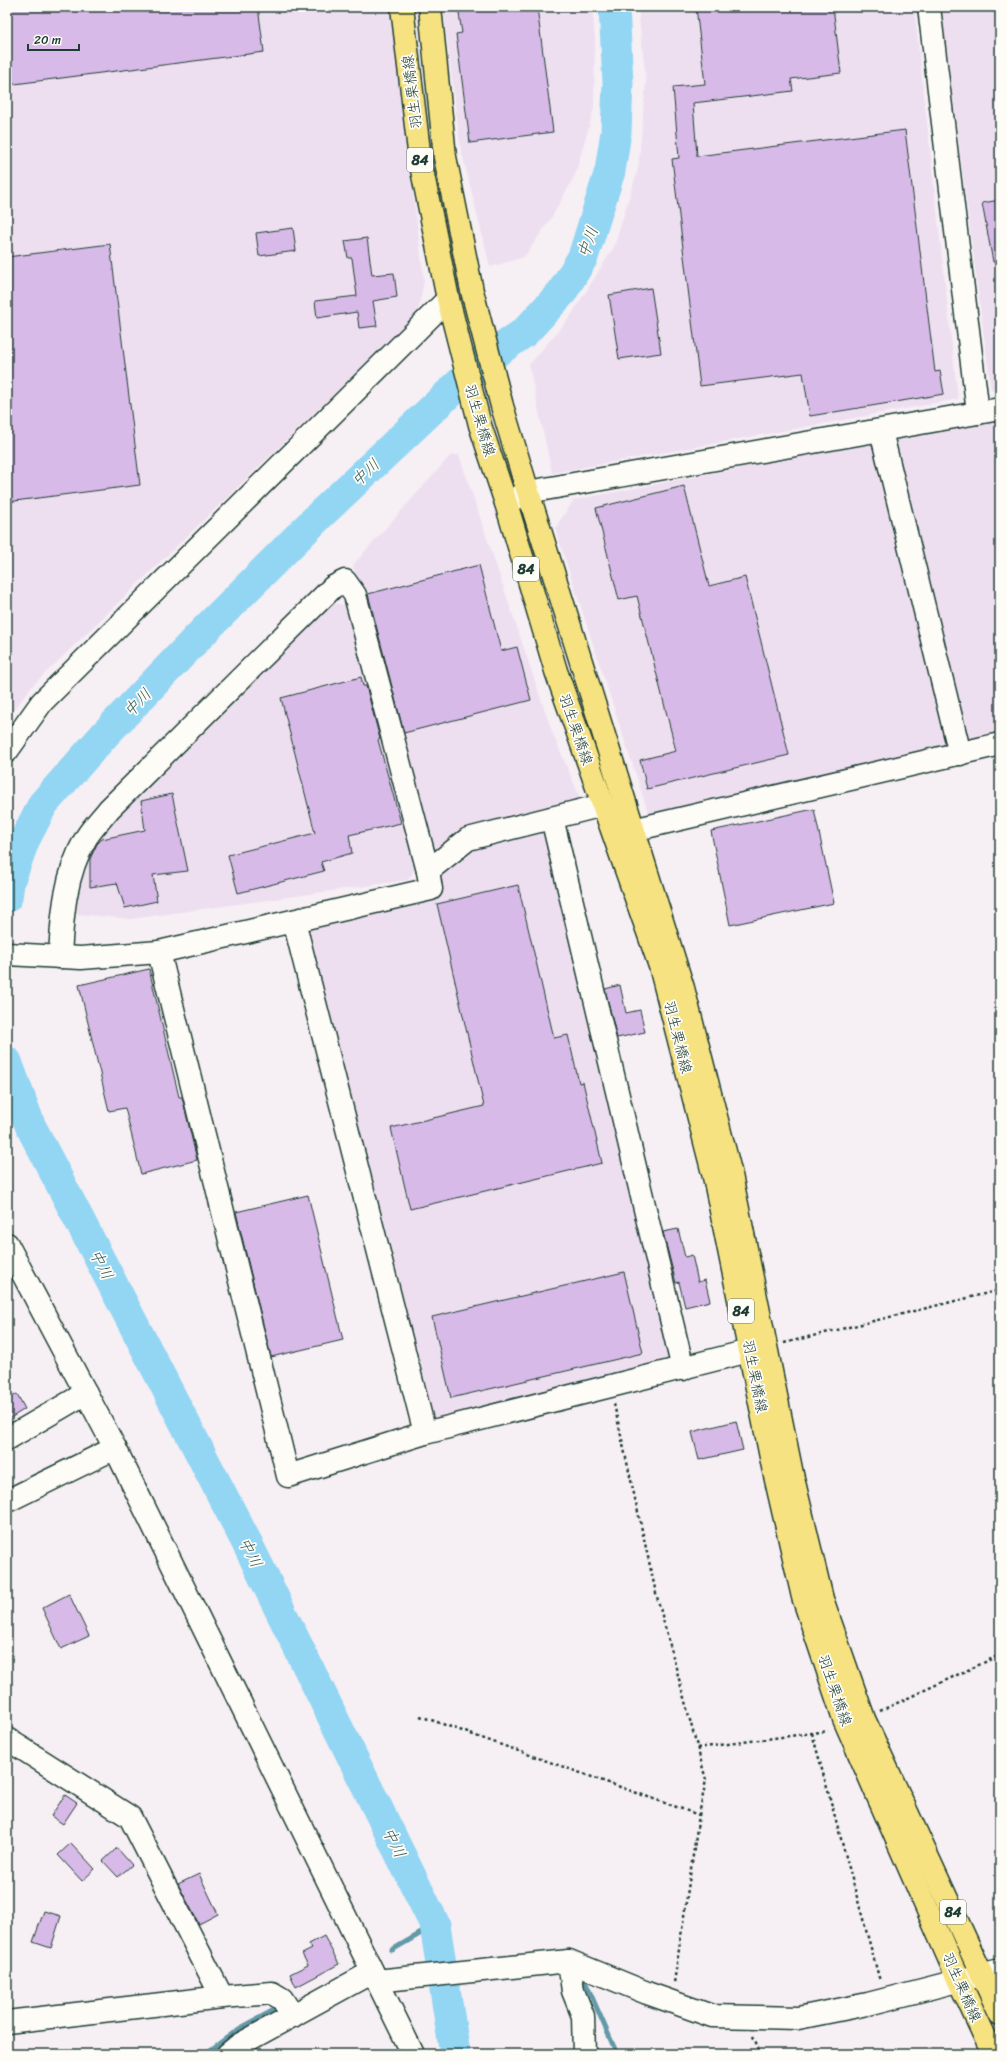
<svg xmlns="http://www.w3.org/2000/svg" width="1007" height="2061" font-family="Sriracha,'Klee One',sans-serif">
	<rect width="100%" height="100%" fill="#f6eff4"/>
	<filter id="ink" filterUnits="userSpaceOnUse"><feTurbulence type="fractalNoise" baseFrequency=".025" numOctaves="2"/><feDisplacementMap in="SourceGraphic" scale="8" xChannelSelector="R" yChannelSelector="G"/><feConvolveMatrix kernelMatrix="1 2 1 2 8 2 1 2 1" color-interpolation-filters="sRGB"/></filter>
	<g filter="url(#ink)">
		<!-- built -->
		<g fill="#eddff0">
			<polygon points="7,7 390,7 424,280 418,313 32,686 7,719"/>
			<polygon points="443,7 592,7 595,38 594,108 575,175 552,217 524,257 490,267 460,145"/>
			<polygon points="638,7 914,7 958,399 552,473 529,365 570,317 614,247 638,169 646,82"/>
			<polygon points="941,7 1000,7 1000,388 991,390"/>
			<polygon points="1000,421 1000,732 963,741 892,439"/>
			<polygon points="878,441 951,744 649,815 555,528 574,500"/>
			<polygon points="451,455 459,455 552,732 580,798 462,828 431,853 353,565"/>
			<polygon points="333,603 350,606 418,864 408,880 131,919 76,914 81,865 113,815"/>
			<polygon points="545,830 671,1359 427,1423 305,928 440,877 468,849"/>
		</g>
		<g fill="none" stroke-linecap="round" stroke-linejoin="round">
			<!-- stream -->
			<g stroke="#6499a7" stroke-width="5">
				<polyline points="392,1950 435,1925"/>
				<polyline points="584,1979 617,2054"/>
				<polyline points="205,2054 239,2029 276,2009"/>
			</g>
			<!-- river -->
			<g stroke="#92d6f4" stroke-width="31">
				<polyline points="7,897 9,883 24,841 43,804 107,732 205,630 321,514 481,363 525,332 562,292 583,257 610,171 616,132 618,83 614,7"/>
				<polyline points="7,1062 30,1125 247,1543 435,1925 455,2054"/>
			</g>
		</g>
		<!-- building -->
		<g fill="#d8bae8" stroke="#1f3d34">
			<polygon points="7,7 258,7 264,52 7,85"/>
			<polygon points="458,7 537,7 553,132 470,143 456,34 462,33"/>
			<polygon points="696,7 833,7 841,73 791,79 793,91 693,103 697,156 905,130 935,372 940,371 944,394 810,416 803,373 700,386 672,159 679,158 673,87 705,84"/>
			<polygon points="1000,200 1000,262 993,262 982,203"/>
			<polygon points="293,228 296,251 259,256 256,233"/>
			<polygon points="367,238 372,275 394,273 397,297 373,301 377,326 359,328 357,312 317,318 315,301 357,296 352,258 348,258 345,241"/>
			<polygon points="110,244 140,485 7,502 7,257"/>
			<polygon points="651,288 661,353 619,359 609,295"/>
			<polygon points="684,486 709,586 745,577 789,755 647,789 640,760 676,751 637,596 619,600 596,508"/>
			<polygon points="479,565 501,651 517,647 531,700 404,733 368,594"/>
			<polygon points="361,677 363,686 366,686 380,739 378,740 401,823 349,835 352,853 321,862 324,871 238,893 228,855 315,833 281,698"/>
			<polygon points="172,794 188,871 153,875 157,901 125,908 117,883 90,887 90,859 97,844 102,839 145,830 141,801"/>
			<polygon points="814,809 834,903 730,925 711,831"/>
			<polygon points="518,885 554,1038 568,1035 579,1083 583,1082 602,1163 410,1209 391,1128 484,1106 437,904"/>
			<polygon points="149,969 179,1097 182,1097 197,1160 141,1174 125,1108 109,1111 79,985"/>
			<polygon points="620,985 626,1013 640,1010 645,1032 617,1038 605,989"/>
			<polygon points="308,1195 343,1340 271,1357 236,1212"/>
			<polygon points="678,1229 685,1257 692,1255 698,1282 705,1280 710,1301 685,1307 679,1282 676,1283 663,1232"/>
			<polygon points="624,1272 643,1353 451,1398 432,1317"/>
			<polygon points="17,1394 25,1409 7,1420 7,1400"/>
			<polygon points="736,1421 743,1450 699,1460 692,1432"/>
			<polygon points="69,1594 89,1636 61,1649 42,1608"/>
			<polygon points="65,1795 77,1803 63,1824 51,1816"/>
			<polygon points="71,1843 95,1869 82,1881 58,1855"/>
			<polygon points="117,1848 132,1865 118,1877 103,1861"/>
			<polygon points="199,1874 218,1914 199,1924 178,1884"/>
			<polygon points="44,1911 61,1916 51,1948 33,1942"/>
			<polygon points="324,1936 339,1964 296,1987 290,1974 308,1965 302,1954 312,1949 309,1944"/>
		</g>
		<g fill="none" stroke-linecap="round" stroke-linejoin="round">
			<!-- minor casing -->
			<g stroke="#1f3d34" stroke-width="25">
				<g id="minor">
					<polyline points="929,7 978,413"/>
					<polyline points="881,431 960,754"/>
					<polyline points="506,503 528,492 1000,409"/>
					<polyline points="7,751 42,702 448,299"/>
					<polyline points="552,818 683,1369"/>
					<polyline points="633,830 1000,744"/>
					<polyline points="294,921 425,1433"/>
					<polyline points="159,952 288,1476 425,1433 749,1351"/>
					<polyline points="7,954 81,958 159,952 431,889 428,871 468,839 603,805"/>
					<path d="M60,957C62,916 65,874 86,838C92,828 102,818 109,809L333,587L345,581L355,595L428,871"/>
					<polyline points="7,1244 115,1448 413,2054"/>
					<polyline points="7,1439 86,1393"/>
					<polyline points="7,1501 115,1448"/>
					<polyline points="7,1739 130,1817 222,1997"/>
					<polyline points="569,1961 573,1991 583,2016 584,2054"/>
					<polyline points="376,1981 569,1961 647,1993 712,2016 798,2018 868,2004 1000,1970"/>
					<polyline points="7,2022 222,1997 272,1993 282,1999 293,2016"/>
					<polyline points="228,2054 239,2045 372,1972"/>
				</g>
			</g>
			<!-- major casing -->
			<g stroke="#1f3d34" stroke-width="25">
				<g id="major">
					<polyline points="402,7 420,160 448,299 480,425 506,503 556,671 660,966 715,1181 773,1467 803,1597 844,1719 958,1979 993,2054"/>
					<polyline points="430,7 445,157 472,291 502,406 528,492 683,988 731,1175 792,1474 822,1599 864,1719 1000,2014"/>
				</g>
			</g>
			<!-- path -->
			<g stroke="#1f3d34" stroke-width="2.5" stroke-dasharray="3 3" stroke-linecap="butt">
				<polyline points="784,1343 1000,1290"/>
				<polyline points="614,1404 656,1593 706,1780 699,1815"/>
				<polyline points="880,1711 1000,1655"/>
				<polyline points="420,1716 699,1815 674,1983"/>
				<polyline points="812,1733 880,1981"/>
				<polyline points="697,1748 828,1731"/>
				<polyline points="753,2036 761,2054"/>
			</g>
			<!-- minor -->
			<use href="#minor" stroke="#fdfcf7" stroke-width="22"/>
			<!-- major -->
			<use href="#major" stroke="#f7e281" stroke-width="22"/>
		</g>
	</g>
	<g text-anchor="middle" stroke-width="3.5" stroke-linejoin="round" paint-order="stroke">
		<!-- shield labels -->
		<g fill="#fdfcf7" stroke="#62766e" stroke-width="1">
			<rect x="407" y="148" width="26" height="24" rx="3"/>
			<rect x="513" y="557" width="26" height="24" rx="3"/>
			<rect x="728" y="1299" width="26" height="24" rx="3"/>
			<rect x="940" y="1900" width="26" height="24" rx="3"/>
		</g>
		<g font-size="14" font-weight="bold" fill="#1f3d34">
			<text x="420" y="165">84</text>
			<text x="526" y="574">84</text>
			<text x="741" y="1316">84</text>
			<text x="953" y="1917">84</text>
		</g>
		<!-- street labels -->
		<g font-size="15" fill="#1f3d34" stroke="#fdfcf7">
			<text transform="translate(412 92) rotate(-97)" y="5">羽生栗橋線</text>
			<text transform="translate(480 420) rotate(74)" y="5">羽生栗橋線</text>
			<text transform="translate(576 729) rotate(71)" y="5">羽生栗橋線</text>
			<text transform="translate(678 1037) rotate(76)" y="5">羽生栗橋線</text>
			<text transform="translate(755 1376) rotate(79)" y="5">羽生栗橋線</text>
			<text transform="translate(835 1690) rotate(71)" y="5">羽生栗橋線</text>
			<text transform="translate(962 1987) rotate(66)" y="5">羽生栗橋線</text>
		</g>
		<!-- water labels -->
		<g font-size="16" font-style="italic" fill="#365c5a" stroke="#fdfcf7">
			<text transform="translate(587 242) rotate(-70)" y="6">中川</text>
			<text transform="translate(365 472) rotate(-43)" y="6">中川</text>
			<text transform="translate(137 702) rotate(-46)" y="6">中川</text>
			<text transform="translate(102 1264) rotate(63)" y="6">中川</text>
			<text transform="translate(251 1552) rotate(63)" y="6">中川</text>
			<text transform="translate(395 1842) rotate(64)" y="6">中川</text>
		</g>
	</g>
	<!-- margin -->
	<rect width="1007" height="2061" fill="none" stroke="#fdfcf7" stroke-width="24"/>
	<rect x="12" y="12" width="983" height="2037" fill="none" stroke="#1f3d34" stroke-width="1.5" filter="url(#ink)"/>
	<!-- scale -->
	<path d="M28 44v6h51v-6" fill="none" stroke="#1f3d34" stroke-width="2"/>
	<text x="34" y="44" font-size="12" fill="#1f3d34" stroke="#fdfcf7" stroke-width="3" paint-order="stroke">20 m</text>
</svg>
